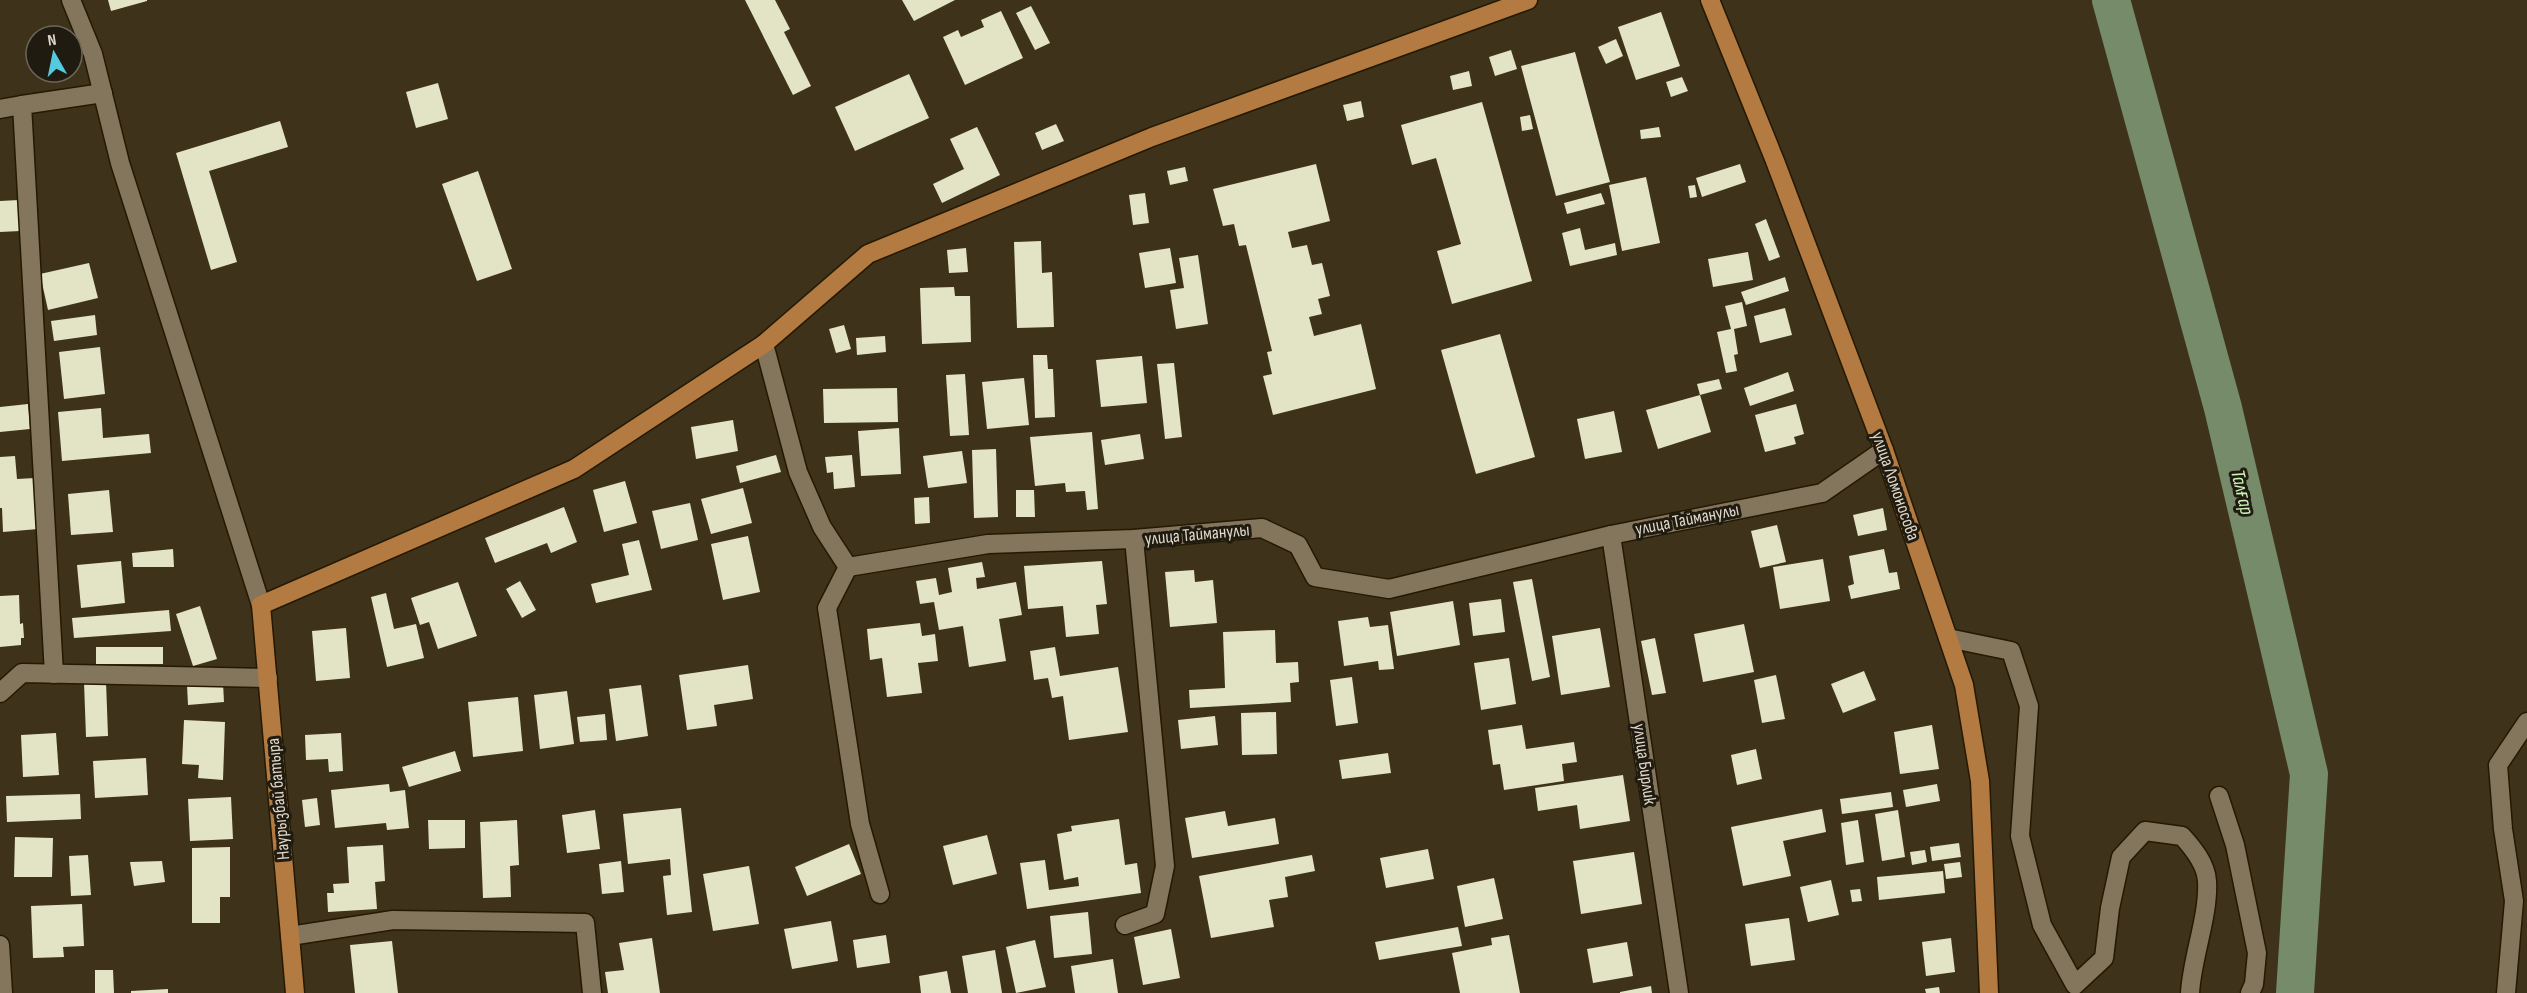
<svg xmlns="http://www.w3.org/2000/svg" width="2527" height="993" font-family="'Sofia Sans Condensed',sans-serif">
	<rect width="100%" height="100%" fill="#3e321a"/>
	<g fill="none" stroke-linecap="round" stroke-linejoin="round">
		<!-- river -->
		<polyline stroke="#758b69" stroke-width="38" points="2111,0 2223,408 2309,774 2295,993"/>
	</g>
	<!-- building -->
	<g fill="#e2e4c5">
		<polygon points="108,0 147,0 147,1 111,11"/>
		<polygon points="745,0 775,0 790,29 784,32 811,86 793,95"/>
		<polygon points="902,0 955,0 914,21"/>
		<polygon points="1031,6 1050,43 1035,50 1016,13"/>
		<polygon points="1001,11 1023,58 965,85 943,37 958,30 961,37 984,27 981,20"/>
		<polygon points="1661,12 1680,66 1636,80 1618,27"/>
		<polygon points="1616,39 1623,56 1606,64 1598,47"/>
		<polygon points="1511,50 1517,69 1495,76 1489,57"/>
		<polygon points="1575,52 1610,182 1556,196 1521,66"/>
		<polygon points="1469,71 1472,86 1453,90 1450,76"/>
		<polygon points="909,74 929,118 855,151 835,107"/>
		<polygon points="1682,77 1688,91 1671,97 1666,82"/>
		<polygon points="438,83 448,119 416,128 406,92"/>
		<polygon points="1361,101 1364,117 1347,121 1343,105"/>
		<polygon points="1482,102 1532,281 1452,304 1437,251 1461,244 1436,158 1412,165 1401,125"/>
		<polygon points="1530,115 1533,129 1522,131 1520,117"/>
		<polygon points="280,121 288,147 209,171 237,262 211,270 176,153"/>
		<polygon points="1056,124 1064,141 1042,150 1035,133"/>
		<polygon points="977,127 1000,175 942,203 933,184 964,169 950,139"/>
		<polygon points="1659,127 1661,137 1641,139 1640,130"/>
		<polygon points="1316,164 1330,221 1288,232 1292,248 1307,245 1312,265 1322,263 1330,296 1318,299 1322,314 1309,317 1314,336 1361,324 1376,389 1273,415 1263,376 1272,374 1267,352 1272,351 1246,245 1239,246 1234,224 1223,226 1213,189"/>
		<polygon points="1740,164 1746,182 1702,197 1696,178"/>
		<polygon points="1185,167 1188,181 1170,185 1167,171"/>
		<polygon points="478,171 512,269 477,281 442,184"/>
		<polygon points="1646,177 1660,243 1622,251 1609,185"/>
		<polygon points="1695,185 1697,197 1690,198 1688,186"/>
		<polygon points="1145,193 1149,223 1133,225 1129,195"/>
		<polygon points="1601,193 1605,204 1567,214 1564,203"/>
		<polygon points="19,200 20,231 0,232 0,201"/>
		<polygon points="1766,219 1780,257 1769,261 1755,224"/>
		<polygon points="1580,228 1585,250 1615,243 1617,255 1570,266 1562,233"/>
		<polygon points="1041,241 1042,273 1052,272 1054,327 1017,328 1014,242"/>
		<polygon points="966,248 968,272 949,273 947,250"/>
		<polygon points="1170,248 1176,283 1145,288 1139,253"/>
		<polygon points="1748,252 1753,280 1713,287 1708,259"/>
		<polygon points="1198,255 1208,324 1176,329 1170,290 1184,288 1179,258"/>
		<polygon points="89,263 98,298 48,310 40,274"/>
		<polygon points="1785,277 1789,291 1746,305 1741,292"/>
		<polygon points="954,287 955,296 970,296 971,342 922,344 920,288"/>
		<polygon points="1742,302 1747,326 1734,329 1738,354 1734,355 1737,371 1726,373 1717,332 1731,329 1725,306"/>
		<polygon points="1785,308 1792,335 1760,343 1754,316"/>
		<polygon points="95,315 97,335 54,341 51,321"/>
		<polygon points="844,325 851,349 836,353 829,329"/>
		<polygon points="1500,334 1535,457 1476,474 1441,350"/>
		<polygon points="885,336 886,352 857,355 856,338"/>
		<polygon points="100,347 105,394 64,399 59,352"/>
		<polygon points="1033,355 1047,355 1048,369 1053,369 1055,417 1035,418"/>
		<polygon points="1142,356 1147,403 1101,407 1096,360"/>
		<polygon points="1174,363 1182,437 1165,439 1157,364"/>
		<polygon points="1788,372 1794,391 1750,406 1744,388"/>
		<polygon points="965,374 969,435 950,436 946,375"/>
		<polygon points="1024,378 1029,425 987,429 982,382"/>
		<polygon points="1719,379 1722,389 1700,395 1697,384"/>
		<polygon points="897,388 898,422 824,423 823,389"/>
		<polygon points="1700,395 1711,432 1658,449 1646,410"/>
		<polygon points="28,404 30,429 0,432 0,407"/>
		<polygon points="1796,404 1804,434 1794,437 1796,444 1765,452 1755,415"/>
		<polygon points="101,408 103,438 149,434 151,453 62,461 58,412"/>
		<polygon points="1614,411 1622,452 1585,459 1577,419"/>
		<polygon points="733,420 738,451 696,459 691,427"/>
		<polygon points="899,428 901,474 861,476 858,431"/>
		<polygon points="1092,432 1098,509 1087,510 1085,491 1066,492 1065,483 1035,486 1030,437"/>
		<polygon points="1140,434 1144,459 1105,465 1101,440"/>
		<polygon points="996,449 998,517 974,518 972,450"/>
		<polygon points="962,451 967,483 928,488 923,456"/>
		<polygon points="776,455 781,472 740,483 736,466"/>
		<polygon points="852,455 855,487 834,489 833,472 827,473 825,457"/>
		<polygon points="15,456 17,479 35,478 38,529 3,532 2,508 0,508 0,457"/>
		<polygon points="625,481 637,523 604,532 593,490"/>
		<polygon points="743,488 752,523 711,534 701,499"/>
		<polygon points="109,490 113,532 71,535 68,494"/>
		<polygon points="1016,490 1034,490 1035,517 1016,517"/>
		<polygon points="929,497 930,523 915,524 914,498"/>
		<polygon points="690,503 698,540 661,549 652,511"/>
		<polygon points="564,507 577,542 551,553 547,543 495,563 485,538"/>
		<polygon points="1883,508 1887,530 1858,536 1853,515"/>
		<polygon points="1777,525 1786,562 1760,568 1751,531"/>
		<polygon points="748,536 760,592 723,600 711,544"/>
		<polygon points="639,540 652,590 596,603 591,584 629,575 622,544"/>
		<polygon points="173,549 174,567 133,567 132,553"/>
		<polygon points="1884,549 1889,573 1897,572 1900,589 1851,599 1848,586 1854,584 1849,556"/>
		<polygon points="1823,559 1830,601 1780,609 1773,567"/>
		<polygon points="121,561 125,603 81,608 77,565"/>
		<polygon points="1102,561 1107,604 1096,605 1099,634 1066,637 1063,606 1028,609 1024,566"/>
		<polygon points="982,562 985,577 976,578 977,589 1016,582 1022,615 999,619 1006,661 969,667 963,626 939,630 934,602 920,604 916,581 936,578 939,595 952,592 948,568"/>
		<polygon points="1194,570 1195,582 1213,580 1217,623 1170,627 1165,572"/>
		<polygon points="1532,579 1550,677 1532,681 1513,582"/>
		<polygon points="520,581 536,610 522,618 506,589"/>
		<polygon points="458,582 477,636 438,649 429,622 420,625 411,598"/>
		<polygon points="386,593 394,629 416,624 424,658 387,667 371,597"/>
		<polygon points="19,595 20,624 23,623 24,638 21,638 21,645 0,647 0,596"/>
		<polygon points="1501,599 1505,632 1473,636 1469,603"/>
		<polygon points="1453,601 1460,645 1397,656 1390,612"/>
		<polygon points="200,606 217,659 193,666 176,614"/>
		<polygon points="169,610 171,631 74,638 72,618"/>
		<polygon points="1368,617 1370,627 1388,625 1394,669 1379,670 1378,661 1344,666 1338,621"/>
		<polygon points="920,623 922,636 935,634 938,661 918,663 922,693 887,697 882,658 870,660 867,629"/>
		<polygon points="1744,624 1754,672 1703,682 1694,634"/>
		<polygon points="346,628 350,678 316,681 312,631"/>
		<polygon points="1600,628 1610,687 1561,695 1552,636"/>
		<polygon points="1275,630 1276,663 1298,662 1299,682 1290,683 1291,702 1190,708 1189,690 1225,688 1223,632"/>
		<polygon points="1655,638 1666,693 1652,695 1641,641"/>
		<rect x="96" y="647" width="67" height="17"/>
		<polygon points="1055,647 1060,676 1118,667 1128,732 1069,740 1063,696 1052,698 1048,678 1034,680 1030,651"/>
		<polygon points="1509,658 1516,704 1481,710 1474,663"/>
		<polygon points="748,665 753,699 714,705 717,726 687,730 679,675"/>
		<polygon points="1864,671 1876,700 1843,713 1831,684"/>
		<polygon points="1776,675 1785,719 1762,723 1754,680"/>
		<polygon points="1352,677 1358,723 1336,726 1330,680"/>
		<polygon points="106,681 108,736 86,737 84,682"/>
		<polygon points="223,683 224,702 188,705 187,685"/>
		<polygon points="641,685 648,736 616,741 609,689"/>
		<polygon points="567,691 574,744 540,749 534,695"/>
		<polygon points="518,697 523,751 473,757 468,702"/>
		<polygon points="1276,712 1277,754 1242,755 1241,713"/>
		<polygon points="605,714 607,740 580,742 577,717"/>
		<polygon points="1215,716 1218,745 1181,749 1178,720"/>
		<polygon points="184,720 225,722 223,780 198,778 199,765 182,764"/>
		<polygon points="1522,725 1526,749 1574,742 1577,762 1562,764 1564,781 1504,790 1500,764 1493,765 1488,730"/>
		<polygon points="1932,725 1939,769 1900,774 1894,732"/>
		<polygon points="56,733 59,775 23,777 21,735"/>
		<polygon points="341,733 343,771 329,772 328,759 306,760 305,735"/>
		<polygon points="1756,749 1762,779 1737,785 1731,755"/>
		<polygon points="455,751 461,771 409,787 402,767"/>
		<polygon points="1388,753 1391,773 1342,779 1339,760"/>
		<polygon points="146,758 148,795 95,798 93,761"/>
		<polygon points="1623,775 1630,821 1580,829 1577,805 1538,811 1535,788"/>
		<polygon points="389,784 390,792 405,790 409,828 387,830 386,823 335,828 331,790"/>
		<polygon points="1937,784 1940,801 1906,807 1903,790"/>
		<polygon points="1891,792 1893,807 1842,814 1840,799"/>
		<polygon points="80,794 81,819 7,822 6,796"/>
		<polygon points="231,797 233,839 190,841 188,799"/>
		<polygon points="317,798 320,825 305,827 302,800"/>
		<polygon points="681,808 692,912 667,915 663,876 671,875 670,859 628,864 623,814"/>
		<polygon points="1822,809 1826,832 1783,841 1791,876 1743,886 1731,827"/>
		<polygon points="595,810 600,849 567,853 562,815"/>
		<polygon points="1898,810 1905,857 1882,861 1875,814"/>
		<polygon points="1225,811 1228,826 1275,818 1279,844 1192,858 1185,818"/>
		<polygon points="1119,819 1125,865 1137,863 1141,893 1027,909 1020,863 1045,860 1049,890 1079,886 1078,877 1064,880 1057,834 1072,831 1071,826"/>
		<polygon points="428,820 465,820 465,848 429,849"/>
		<polygon points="517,820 519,865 510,866 511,897 483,898 480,822"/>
		<polygon points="1858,820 1864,862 1846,865 1841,823"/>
		<polygon points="987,835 997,874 953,885 943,846"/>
		<polygon points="15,837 53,838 52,877 14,877"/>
		<polygon points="1959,843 1961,857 1932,861 1930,847"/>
		<polygon points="849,844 861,874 807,896 795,867"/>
		<polygon points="383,845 385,881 375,882 377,909 328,912 327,893 334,893 333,884 349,883 347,847"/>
		<polygon points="230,847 230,897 220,897 220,923 192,923 192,848"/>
		<polygon points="1428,849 1434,879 1386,888 1380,858"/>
		<polygon points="1925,850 1927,862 1912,865 1910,852"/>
		<polygon points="1634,852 1642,904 1581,914 1573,861"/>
		<polygon points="88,855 91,895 71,896 69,856"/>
		<polygon points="1312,855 1315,871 1285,877 1288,897 1269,900 1274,927 1211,938 1199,876"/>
		<polygon points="162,861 165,882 134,886 130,862"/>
		<polygon points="621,861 624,892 602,894 599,864"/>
		<polygon points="1960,862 1962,877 1946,879 1944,864"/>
		<polygon points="749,866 759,924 713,931 703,874"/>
		<polygon points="1943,871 1945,893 1879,900 1877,877"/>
		<polygon points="1494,878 1503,919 1465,927 1457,886"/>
		<polygon points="1831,880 1839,915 1808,922 1800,887"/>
		<polygon points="1860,889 1862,901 1852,902 1850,890"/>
		<polygon points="82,904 84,946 63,947 64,957 33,958 31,906"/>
		<polygon points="1088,912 1092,954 1054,958 1050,916"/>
		<polygon points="1789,918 1795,960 1751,966 1745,924"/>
		<polygon points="831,921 838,961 792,969 784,929"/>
		<polygon points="1458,927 1462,946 1379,960 1375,942"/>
		<polygon points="1171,929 1180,978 1143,985 1134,937"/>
		<polygon points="886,935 890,963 857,968 853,940"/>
		<polygon points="1509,935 1520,993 1460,993 1452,953 1492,945 1491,938"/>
		<polygon points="652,938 660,993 608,993 605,972 624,970 619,943"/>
		<polygon points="1951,938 1955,972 1926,976 1922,942"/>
		<polygon points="1035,940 1046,987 1016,993 1006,947"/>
		<polygon points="392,941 398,993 355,993 350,945"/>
		<polygon points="1627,942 1633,976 1593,983 1587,949"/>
		<polygon points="995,950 1002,993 968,993 962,956"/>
		<polygon points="1113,959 1118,993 1075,993 1071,966"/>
		<polygon points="95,970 113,970 114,993 95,993"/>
		<polygon points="947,971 951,993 921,993 919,976"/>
		<polygon points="1651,986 1652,993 1620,993 1620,992"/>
		<polygon points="1939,987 1940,993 1926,993 1925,989"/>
		<polygon points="168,989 168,993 131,993 131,991"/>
	</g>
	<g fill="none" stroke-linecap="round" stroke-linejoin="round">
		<!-- minor casing -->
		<g stroke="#241903" stroke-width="21">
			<g id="minor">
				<polyline points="71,0 93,54 120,163 261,605"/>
				<polyline points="0,109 22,105"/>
				<polyline points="764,344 798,472 822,527 848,567 988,544 1134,539 1262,528 1298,545 1315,577 1389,589 1611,535 1822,493 1884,450"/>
				<polyline points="1611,535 1679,993"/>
				<polyline points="848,567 827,608 860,824 880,894"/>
				<path d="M1948,638L2011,651L2029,706L2020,836L2042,925L2075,985L2104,958L2110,908L2121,857L2145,831L2182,836C2193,848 2206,864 2207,881C2209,916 2192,957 2190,993"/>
				<polyline points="54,674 22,105 103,93"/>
				<polyline points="0,693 22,673 268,678"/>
				<polyline points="2219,796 2235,845 2257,953 2254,984 2250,993"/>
				<polyline points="1125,925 1155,914 1165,866 1134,539"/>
				<polyline points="290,936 393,920 585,923 592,993"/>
				<polyline points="0,945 3,993"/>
				<polyline points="2506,993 2514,901 2503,829 2498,765 2527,722"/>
			</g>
		</g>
		<!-- major casing -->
		<g stroke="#241903" stroke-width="21">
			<g id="major">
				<polyline points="1710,0 1775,161 1884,450 1964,685 1980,781 1989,993"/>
				<polyline points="295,993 261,605 574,469 764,344 868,254 1152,137 1528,0"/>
			</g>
		</g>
		<!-- minor -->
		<use href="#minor" stroke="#83765c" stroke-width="18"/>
		<!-- major -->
		<use href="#major" stroke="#b37a41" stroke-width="18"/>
	</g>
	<g text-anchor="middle" stroke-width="6" stroke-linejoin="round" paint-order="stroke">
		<!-- street labels -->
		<g font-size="18" fill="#dfd7c9" stroke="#201b10">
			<text transform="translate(1896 486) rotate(71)" y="6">улица Ломоносова</text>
			<text transform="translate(1687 519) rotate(-11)" y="6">улица Тайманулы</text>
			<text transform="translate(1197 534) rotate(-5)" y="6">улица Тайманулы</text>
			<text transform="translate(1645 764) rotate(82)" y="6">улица Бирлик</text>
			<text transform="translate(278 799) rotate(-95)" y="6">Наурызбай батыра</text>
		</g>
		<!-- water labels -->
		<g font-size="20" font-style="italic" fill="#ccf2b7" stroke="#201b10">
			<text transform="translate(2243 492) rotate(77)" y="7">Талғар</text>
		</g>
	</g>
	<!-- north arrow -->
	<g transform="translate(54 54) rotate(351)"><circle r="28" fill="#201b10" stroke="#6c665a" stroke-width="1.5"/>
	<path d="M0-4.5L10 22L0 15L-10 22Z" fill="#55cadf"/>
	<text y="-9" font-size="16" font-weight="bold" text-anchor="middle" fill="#dfd7c9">N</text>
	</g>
</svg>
